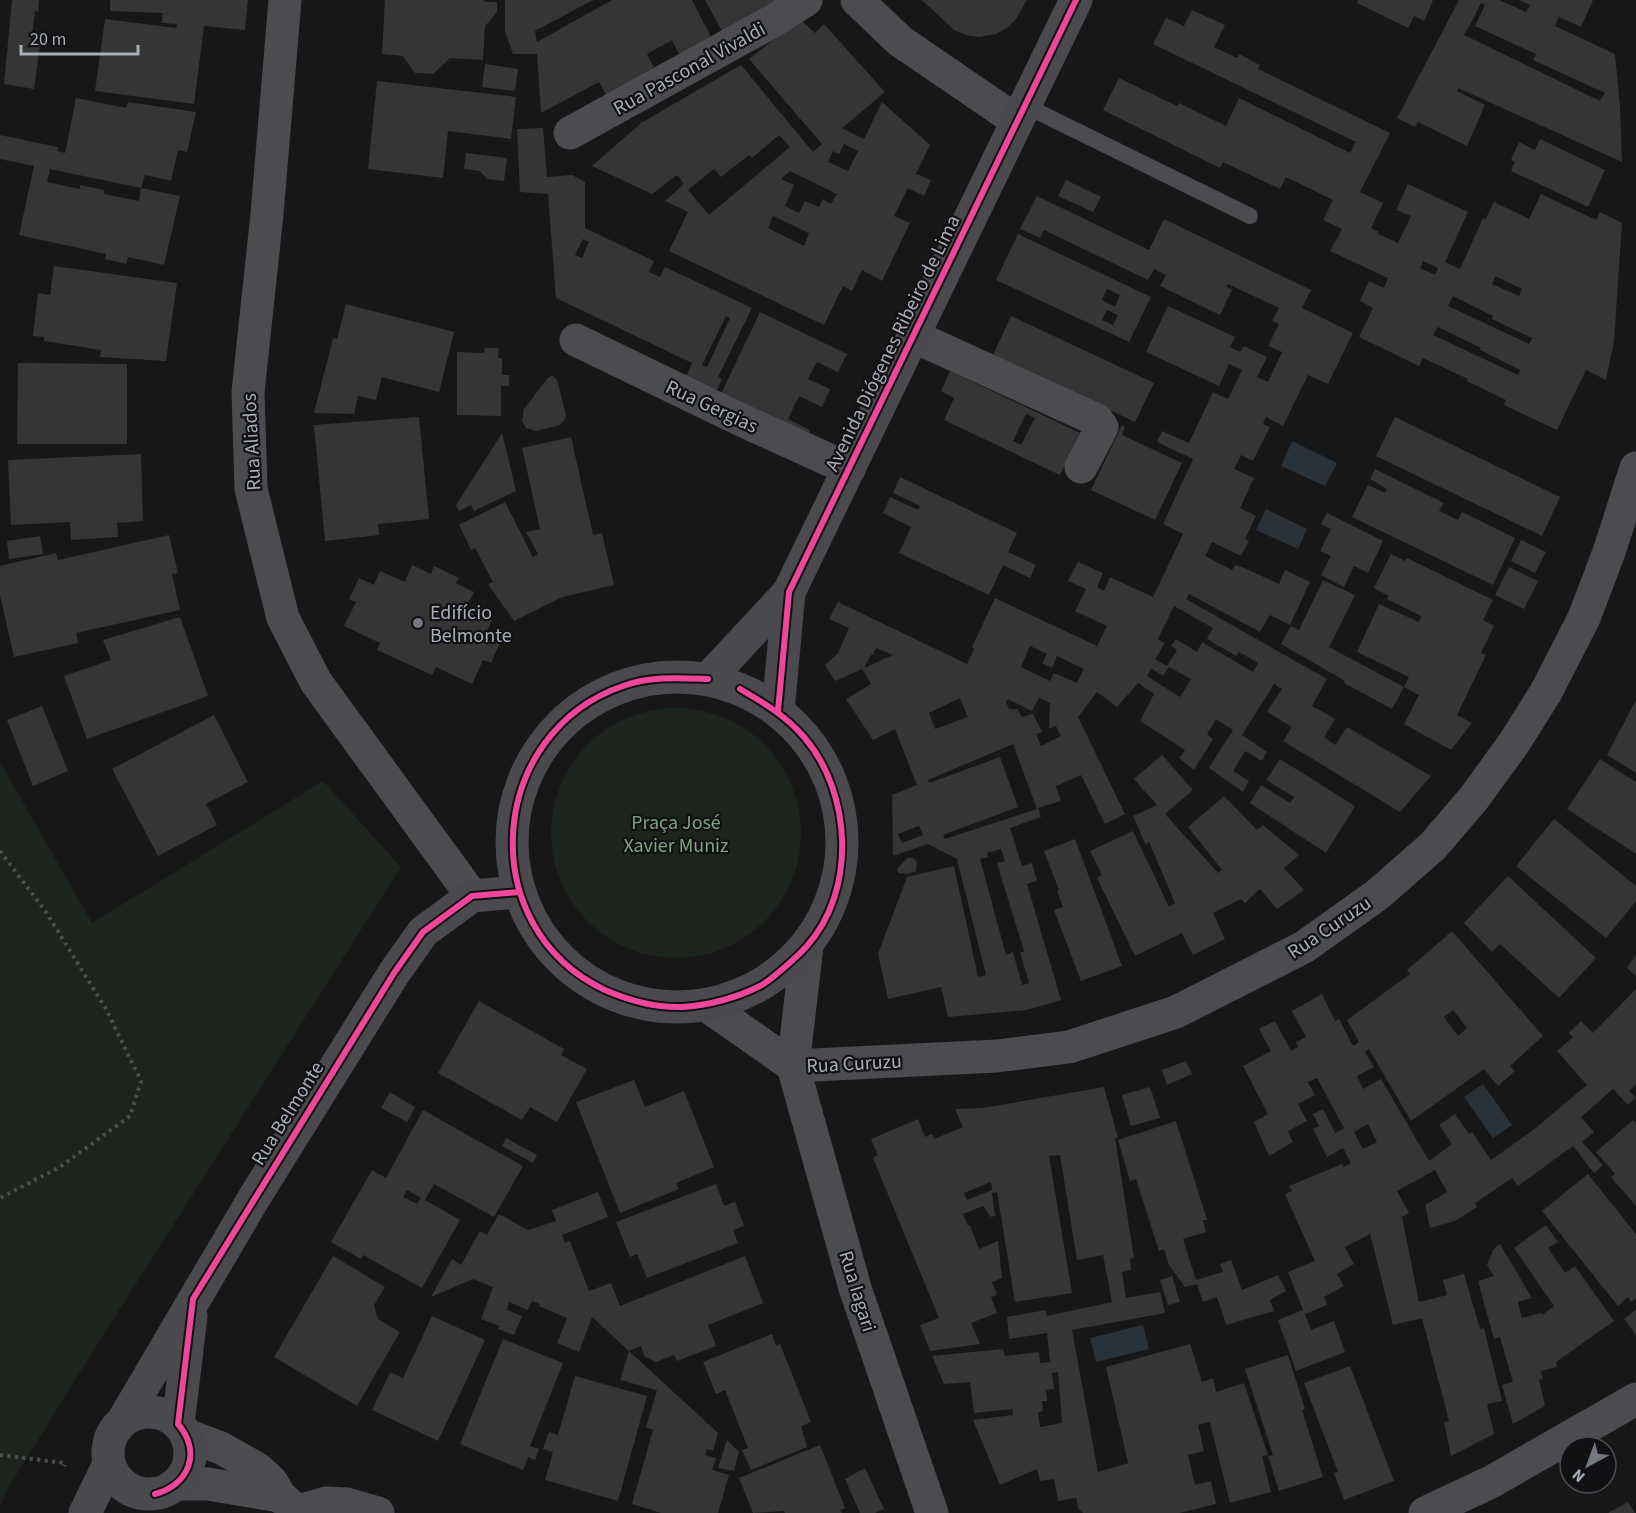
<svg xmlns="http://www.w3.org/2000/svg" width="1636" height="1513" font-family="'Source Sans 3',sans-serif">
	<rect width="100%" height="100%" fill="#171717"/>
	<!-- green -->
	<g fill="#1d241e">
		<circle cx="676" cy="833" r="125"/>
		<polygon points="0,762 92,923 323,781 401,867 95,1348 7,1490 0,1508"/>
	</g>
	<!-- water -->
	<g fill="#2a3239">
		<polygon points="1292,441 1337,463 1325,486 1281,466"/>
		<polygon points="1266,509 1307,529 1298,549 1256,530"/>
		<polygon points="1483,1084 1512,1125 1493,1138 1464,1097"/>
		<polygon points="1143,1325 1149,1349 1096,1362 1090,1338"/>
	</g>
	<!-- building -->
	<g fill="#353536" fill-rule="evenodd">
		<polygon points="12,0 39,0 38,12 35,11 31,45 40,46 34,89 4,84"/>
		<polygon points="110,0 248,0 245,30 204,26 194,104 95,91 105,19 176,28 177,24 162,23 163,13 110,11"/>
		<polygon points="385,0 485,0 484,2 497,2 497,12 485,26 483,60 450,58 433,74 415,73 403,56 382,54"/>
		<polygon points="505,0 593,0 535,31 537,42 612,0 692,0 712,39 680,56 672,40 647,54 655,70 607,96 599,82 541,113 537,54 513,54 505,31"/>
		<polygon points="705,0 779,0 723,33"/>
		<polygon points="922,0 1027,0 1016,19 1007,28 996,34 979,37 966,35 954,30"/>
		<polygon points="1358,0 1433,0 1424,21 1414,16 1408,28 1357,3"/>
		<path d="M1459,0H1499L1526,12L1530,5L1519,0H1593L1581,27L1559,17L1555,26L1615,54L1620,106L1622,162L1458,88L1457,91L1485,105L1467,146L1418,122L1415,127L1397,118ZM1481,3L1485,5L1475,26L1536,54L1533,60L1605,93L1600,101L1464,35L1467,29H1468Z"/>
		<path d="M1192,10L1225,25L1214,47L1237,58L1239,54L1260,65L1258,69L1390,133L1360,192L1383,203L1371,228L1379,232L1378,234L1398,243L1411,216L1396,210L1408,184L1468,212L1445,262L1460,269L1483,218L1485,220L1494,202L1529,219L1541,194L1596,220L1600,212L1622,223L1614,341L1606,380L1586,370L1557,430L1504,405L1506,400L1467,381L1468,379L1423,358L1419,366L1359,337L1373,308L1360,301L1369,281L1384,288L1388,278L1330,251L1342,229L1323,220L1333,200L1286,177L1280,189L1223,162L1220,168L1103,110L1119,78L1177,106L1179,103L1226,126L1239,98L1350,153L1356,142L1153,44L1166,18L1184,26ZM1423,261L1438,268L1435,275L1420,268ZM1495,276L1522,289L1519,296L1492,284ZM1453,296L1493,316L1492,319L1532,338L1529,344L1448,306ZM1438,327L1481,348L1480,350L1520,370L1518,375L1433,335Z"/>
		<path d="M800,19L815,33L824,24L885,92L842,128L864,139L882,102L930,145L916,174L931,180L924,196L908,188L894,216L910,223L882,281L862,270L852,291L843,286L824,325L669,251L688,212L665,201L684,184L677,175L652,194L592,166L641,123L741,65L813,152L822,144L749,59ZM779,135L790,147L709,215L688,190L714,169L721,177L749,155L752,158ZM844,144L858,151L848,171L828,162L833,151L839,154ZM790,171L837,194L831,204L823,199L819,207L805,201L799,213L785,206L794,185L781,179ZM773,216L809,233L804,246L768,228Z"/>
		<polygon points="485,64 518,69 515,91 482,87"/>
		<polygon points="377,81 516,97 511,139 448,131 443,178 368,169"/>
		<path d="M76,98L126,108L128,102L196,112L187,152L178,150L171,181L145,175L141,188L180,196L164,265L128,257L126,264L105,259L106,254L19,235L34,166L0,159V135L58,147L57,151L65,153ZM50,169L141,188L139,201L104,194V190L80,185V189L47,182Z"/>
		<path d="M543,128L547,177L572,175L585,182V228L654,261L649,272L660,277L665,267L752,308L718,377L722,379L713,398L683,383L692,363L556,298L548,194L520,192L517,129ZM583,239L589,242L582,258L575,255ZM726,316L730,318L707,367L702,365Z"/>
		<polygon points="1540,139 1605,170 1588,207 1511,171 1515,162 1511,160 1519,142 1535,150"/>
		<polygon points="466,153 507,158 504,181 487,179 480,171 464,169"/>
		<polygon points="1066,180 1101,197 1093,212 1058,196"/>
		<path d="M1037,196L1149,250L1164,219L1311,290L1302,308L1353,333L1328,384L1308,375L1283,426L1266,417L1263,424L1270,427L1253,461L1241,455L1234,469L1254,478L1240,508L1256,516L1245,539L1249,541L1241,556L1212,542L1205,556L1232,570L1235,565L1242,567L1279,584L1285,570L1310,582L1290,625L1270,615L1260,632L1189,594L1186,599L1327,679L1312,706L1335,719L1324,737L1335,745L1347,727L1431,776L1400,812L1283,741L1292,727L1267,712L1282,689L1274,684L1242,735L1267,752L1262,761L1245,751L1233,771L1249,781L1243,792L1209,768L1233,730L1216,719L1207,734L1213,739L1194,770L1179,758L1185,750L1140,721L1154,694L1138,683L1117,707L1097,692L1078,717L1125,814L1105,824L1081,775L1056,786L1061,801L1038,808L1041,817L1010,828L1022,866L1032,863L1037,881L1027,884L1061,1000L1027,1010L948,1017L941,987L888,999L878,954L907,877L954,866L978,977L986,975L957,859L928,844L893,856L892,795L917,785L895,729L873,740L846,699L871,684L862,669L835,681L825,665L838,653L849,628L829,619L838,602L967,664L974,649L972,647L995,598L1097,646L1107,626L1075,611L1086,589L1068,581L1078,562L1103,573L1097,587L1104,591L1110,577L1153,597L1183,534L1163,524L1193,459L1157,442L1162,431L1189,443L1213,392L1228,399L1242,370L1229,364L1219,386L1146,352L1168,306L1235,337L1230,347L1240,352L1244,346L1267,357L1257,377L1268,382L1282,352L1268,346L1279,324L1272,321L1279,308L1228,284L1227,287L1232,290L1220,315L1160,286L1166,275L1154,269L1148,280L1044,230L1040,238L1020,229ZM1174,606L1213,628L1207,639L1236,656L1239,652L1258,663L1253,672L1202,642L1197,652L1176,639L1171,646L1177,650L1167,666L1155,659L1165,643L1158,639ZM1030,646L1047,654L1042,663L1052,668L1057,656L1084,669L1077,683L1054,673L1050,681L1021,667ZM876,648L893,655L864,668L871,655H873ZM1169,667L1191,679L1180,697L1147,676L1151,668L1163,676ZM960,698L968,717L935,729L929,713ZM1039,698L1050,703L1049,729L1056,726L1061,736L1041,746L1036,734L1042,732L1033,714L1022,717L1017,709H1009L1006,702L1008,699L1032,711ZM1013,744L1037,809L945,839L943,835L1018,807L1000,757L929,783L928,780ZM919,826L923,835L902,843L898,834ZM1001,849L1005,861L997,863L1024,951L1020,953L1029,983L1022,985L1013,952L1006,955L980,859L988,857L987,853Z"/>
		<path d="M1018,234L1151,297L1129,342L996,280ZM1107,289L1120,295L1115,307L1102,300ZM1107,310L1118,315L1113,325L1102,320Z"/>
		<polygon points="54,266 177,283 166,361 100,357 101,350 44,341 44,337 33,336 38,293 50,295"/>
		<polygon points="346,304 454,332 439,392 382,377 376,400 358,396 354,414 314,413 333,338 337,339"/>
		<polygon points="760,312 847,354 838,372 817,362 808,379 830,389 822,407 799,396 788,419 810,430 805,443 718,400"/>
		<polygon points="1011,316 1154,383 1135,422 993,355"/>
		<polygon points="485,348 499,348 498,358 502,358 502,375 509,375 509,386 501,386 501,416 457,415 457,352 484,353"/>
		<polygon points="18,363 127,364 127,444 17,444"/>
		<path d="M950,371L1080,433L1060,475L944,420L954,398L941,391ZM1026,414L1035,418L1021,445L1013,441Z"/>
		<polygon points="552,375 557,380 566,415 565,419 560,425 536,431 526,428 522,421 524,409 547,379"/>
		<polygon points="419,417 429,519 378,524 379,535 325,541 314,425"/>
		<polygon points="1395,417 1560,497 1542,536 1376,456"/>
		<polygon points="1122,425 1125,427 1122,435 1182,463 1155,520 1091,490"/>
		<polygon points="502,433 516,491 474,511 471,505 459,511 456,505"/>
		<polygon points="571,437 593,535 602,533 614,585 562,597 514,621 488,584 493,582 475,548 471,550 459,525 505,502 533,557 538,554 526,532 540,529 522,448"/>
		<polygon points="141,454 143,521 117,523 118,537 71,540 70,522 11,525 8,460"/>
		<polygon points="1375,469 1444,503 1439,511 1458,520 1462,512 1515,538 1493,585 1352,517 1368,485 1385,493 1387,489 1370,479"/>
		<polygon points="900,477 1015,532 1017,533 1008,552 1036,565 1030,578 1003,565 989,595 899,553 911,527 883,513 890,497 918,510 920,506 893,493"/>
		<polygon points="1327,513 1383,541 1368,573 1354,566 1344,587 1321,575 1331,556 1320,551 1331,529 1321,524"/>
		<polygon points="169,535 178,573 172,574 180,610 76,633 78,643 14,657 0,595 0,566 56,553 58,560"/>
		<polygon points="40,536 43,554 9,559 7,541"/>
		<polygon points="1521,540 1546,552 1535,573 1511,561"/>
		<polygon points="1391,554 1405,561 1407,558 1493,600 1483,620 1494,626 1481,653 1486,655 1457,715 1472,723 1451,750 1404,724 1419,695 1404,687 1392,709 1344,683 1345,681 1281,644 1291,626 1299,630 1323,580 1355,595 1329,647 1404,687 1409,677 1357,652 1379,604 1419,622 1421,616 1387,599 1389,596 1374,588"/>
		<polygon points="412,565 431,574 434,566 459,578 456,583 474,592 466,608 492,620 486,633 501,640 491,663 483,660 472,684 436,667 432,675 377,650 380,643 344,626 356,602 349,599 359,578 374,585 380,571 405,582"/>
		<polygon points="1509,567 1538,581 1524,609 1495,595"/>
		<polygon points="180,617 208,696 87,739 64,676 111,660 103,640"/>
		<polygon points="1636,700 1636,773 1607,755"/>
		<polygon points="42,706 68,771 33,786 7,720"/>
		<polygon points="214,715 248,782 206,804 217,825 158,856 112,769"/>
		<polygon points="1162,755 1193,790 1165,814 1218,873 1222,870 1188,827 1224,796 1257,830 1263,825 1299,855 1284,868 1304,890 1277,909 1260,889 1245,903 1241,899 1213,913 1225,939 1193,955 1182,933 1135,956 1097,878 1102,875 1090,851 1133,831 1169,907 1175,903 1149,842 1146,845 1133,816 1157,805 1134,779"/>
		<polygon points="1280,759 1355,806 1326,853 1250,803 1261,785 1290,803 1294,797 1266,780"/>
		<polygon points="1600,759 1636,782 1636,854 1567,809"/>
		<polygon points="1554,819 1636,886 1636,901 1606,938 1516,866"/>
		<polygon points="1075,839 1122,966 1081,981 1054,910 1063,907 1057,891 1059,890 1044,851"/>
		<polygon points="907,858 913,858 917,862 916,871 908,874 898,873 897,869"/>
		<polygon points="1508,876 1596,958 1559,998 1500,944 1492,952 1464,923"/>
		<path d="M1452,931L1543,1036L1510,1066L1515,1071L1498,1086L1484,1069L1411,1121L1369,1049L1365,1052L1374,1067L1357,1076L1363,1089L1381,1079L1429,1161L1452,1144L1439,1125L1455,1114L1469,1134L1472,1132L1491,1160L1532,1131L1587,1085L1557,1051L1573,1037L1569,1033L1581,1021L1593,1033L1636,989V1084L1629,1091L1636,1097L1628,1105L1613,1089L1581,1117L1594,1132L1582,1142L1603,1165L1594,1173L1573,1146L1518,1186L1512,1178L1475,1203L1477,1207L1455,1221L1430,1228L1425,1205L1447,1192L1435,1170L1397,1191L1409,1213L1402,1217L1419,1302L1447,1295L1443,1280L1464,1274L1480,1329L1484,1328L1502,1401L1487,1404L1494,1434L1451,1456L1444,1422L1449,1421L1422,1318L1393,1325L1370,1234L1345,1247L1354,1264L1337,1274L1344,1286L1324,1297L1327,1305L1305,1314L1311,1330L1334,1321L1345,1352L1296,1371L1278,1320L1303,1310L1288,1272L1315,1261L1285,1194L1292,1191L1289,1186L1342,1164L1344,1167L1351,1163L1343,1148L1327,1157L1313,1129L1319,1126L1313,1114L1323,1109L1335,1133L1344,1128L1317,1078L1308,1082L1315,1095L1298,1104L1307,1121L1288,1131L1293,1142L1269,1156L1254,1122L1268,1114L1243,1066L1271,1051L1259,1029L1275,1021L1291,1051L1298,1047L1296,1042L1306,1037L1292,1011L1322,994L1335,1021L1339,1019L1353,1046L1359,1042L1347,1020L1410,974L1407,970ZM1453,1010L1467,1028L1458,1036L1444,1017ZM1368,1124L1377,1142L1363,1149L1354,1132Z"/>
		<polygon points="1636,955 1636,976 1627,968"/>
		<polygon points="479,1001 564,1049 561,1055 587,1069 557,1122 530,1107 522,1120 438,1073"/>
		<polygon points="1186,1061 1192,1074 1167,1085 1162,1070"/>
		<polygon points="634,1080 645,1107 684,1091 714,1167 676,1183 679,1189 620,1213 576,1102"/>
		<path d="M1104,1087L1118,1138H1115L1134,1258L1130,1259L1131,1270L1122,1272L1126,1298L1160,1292L1165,1313L1072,1330L1098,1472L1128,1463L1106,1367L1190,1344L1202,1382L1213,1378L1216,1392L1244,1383L1268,1455L1262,1456L1271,1492L1230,1503L1210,1422L1198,1425L1204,1451L1188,1455L1195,1485L1211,1481L1216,1504L1179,1513H1083L1078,1508L1076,1498L1058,1501L1054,1479L1040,1481L1037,1469L1000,1485L973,1420L1013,1415L1012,1409L974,1413L970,1382L944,1384L932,1356L1003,1349L1005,1356L1039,1352L1040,1363L1050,1362L1047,1333L1009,1339L1007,1317L1046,1310L1047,1316L1112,1302L1103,1255L1077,1260L1060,1155L1049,1156L1072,1293L1015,1302L997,1192L992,1193L995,1216L991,1217L983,1206L963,1214L968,1226L970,1225L979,1249L998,1241L1002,1278L992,1282L997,1295L991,1297L997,1313L971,1323L980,1344L930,1351L920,1325L939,1318L873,1158L878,1155L871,1139L918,1119L925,1137L932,1134L934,1139L963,1127L955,1109L983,1108ZM991,1182L992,1190L967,1200L964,1193ZM1058,1372L1062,1423L1040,1427L1038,1412L1043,1411L1042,1401H1047L1046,1390L1054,1389L1052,1373Z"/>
		<polygon points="1150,1087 1160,1118 1131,1126 1122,1095"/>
		<polygon points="390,1092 415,1107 407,1122 381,1108"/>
		<path d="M423,1110L523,1166L494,1217L434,1184L425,1200L460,1220L422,1288L363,1255L361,1259L331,1242L372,1170L386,1178ZM407,1190L421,1198L417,1204L403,1197Z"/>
		<polygon points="1633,1120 1636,1123 1636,1206 1611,1177 1615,1174 1596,1152"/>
		<polygon points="1176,1121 1207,1220 1203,1220 1206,1232 1183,1239 1196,1280 1223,1272 1220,1264 1231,1260 1242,1290 1278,1275 1286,1291 1270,1300 1274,1311 1226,1325 1217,1297 1203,1302 1197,1284 1185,1287 1169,1265 1164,1249 1159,1251 1136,1179 1130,1181 1118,1140"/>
		<polygon points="506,1138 537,1155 533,1163 502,1146"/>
		<polygon points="1588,1174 1636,1234 1636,1298 1631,1302 1628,1297 1618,1306 1542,1211"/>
		<polygon points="716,1184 724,1206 735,1202 744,1226 733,1230 738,1243 647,1278 637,1254 630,1257 616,1222"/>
		<polygon points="598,1192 608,1217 562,1235 565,1243 570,1241 589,1291 611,1283 620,1306 745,1256 763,1303 708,1325 716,1346 677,1361 674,1355 656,1362 644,1356 641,1346 629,1351 718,1433 713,1451 707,1449 705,1455 716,1458 712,1470 729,1475 718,1513 661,1513 632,1504 653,1430 646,1427 657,1390 620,1380 629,1351 592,1317 579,1352 557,1343 567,1318 539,1306 540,1304 532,1301 528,1310 509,1302 507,1310 522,1316 514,1335 498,1329 500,1326 481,1319 493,1287 473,1279 431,1297 452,1259 461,1265 480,1231 487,1235 499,1214 528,1230 556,1221 552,1210"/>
		<polygon points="1546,1225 1558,1242 1548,1248 1565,1273 1575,1266 1614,1321 1556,1362 1557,1367 1541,1371 1543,1379 1539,1380 1545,1406 1513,1424 1502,1385 1513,1382 1500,1337 1494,1339 1478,1281 1494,1276 1487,1265 1493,1250 1500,1244 1532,1298 1518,1302 1522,1318 1541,1313 1542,1315 1554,1306 1514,1248"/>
		<polygon points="333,1256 385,1287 374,1305 378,1319 400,1332 357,1406 274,1357"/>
		<polygon points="1172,1276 1180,1302 1168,1305 1160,1280"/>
		<polygon points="1636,1310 1636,1335 1624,1319"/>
		<polygon points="432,1316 485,1340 438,1441 372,1410 390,1372 403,1378"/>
		<polygon points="772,1334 776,1346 780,1344 811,1422 801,1426 807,1447 751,1470 742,1450 748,1448 725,1390 716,1394 703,1362"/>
		<polygon points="503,1339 563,1363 530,1446 539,1449 535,1460 528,1457 523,1470 460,1444"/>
		<polygon points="1288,1355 1305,1409 1302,1410 1323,1477 1279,1491 1268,1456 1273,1455 1245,1369"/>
		<polygon points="1350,1366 1394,1481 1344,1500 1334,1473 1338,1472 1304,1383"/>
		<polygon points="575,1376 647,1396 618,1501 545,1480 553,1452 543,1449 549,1432 558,1435"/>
		<polygon points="727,1440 739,1452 734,1471 718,1468"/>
		<polygon points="820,1445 845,1508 840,1510 842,1513 785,1513 784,1511 753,1513 739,1478"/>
		<polygon points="865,1468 884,1509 875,1513 860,1513 845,1479"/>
		<polygon points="1628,1502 1635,1513 1608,1513"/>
	</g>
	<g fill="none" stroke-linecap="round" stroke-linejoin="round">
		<!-- path -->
		<g stroke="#4d4e52" stroke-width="4" stroke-dasharray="3 4.5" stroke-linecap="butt">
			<polyline points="0,851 46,912 106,1009 141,1081 130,1116 60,1167 0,1198"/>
			<polyline points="0,1455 65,1463 64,1466"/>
		</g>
		<!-- lane -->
		<polyline stroke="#4b4c50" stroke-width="16" points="1026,106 1250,216"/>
		<!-- street -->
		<g stroke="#4b4c50" stroke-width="33">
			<polyline points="285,0 267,214 248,392 251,489 283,618 316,682 472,896"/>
			<polyline points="857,0 900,41 1017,121"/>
			<polyline points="570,133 773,21 806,0"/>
			<polyline points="913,336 1097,420 1102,427 1081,467"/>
			<polyline points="576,340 737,418 849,469"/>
			<polyline points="807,946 793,1066 855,1288 932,1513"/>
			<polyline points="706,1005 793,1066"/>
			<polyline points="793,1066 997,1056 1069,1047 1176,1012 1304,947 1377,895 1433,846 1474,798 1514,743 1546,692 1584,618 1610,549 1636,468"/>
			<polyline points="186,1435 221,1448 258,1469 271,1481 280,1496 299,1513"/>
			<polyline points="176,1484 208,1484 280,1496"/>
			<polyline points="298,1511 326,1503 347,1504 378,1513"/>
			<polyline points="1425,1513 1491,1482 1636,1399"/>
		</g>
		<!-- secondary -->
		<g stroke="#4a4a4e" stroke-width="33">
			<circle cx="677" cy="842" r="165"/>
			<polyline points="708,679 789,592 1076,0"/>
			<polyline points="778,711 789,592"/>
			<circle cx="149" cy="1453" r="41"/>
			<polyline points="124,1419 254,1198 394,973 423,932 472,896 519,892"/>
			<polyline points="178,1424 191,1316"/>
			<polyline points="85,1513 109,1464"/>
		</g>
		<!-- cycleway casing -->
		<g stroke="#111113" stroke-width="10">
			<g id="cycleway">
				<path d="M708,679C679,678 650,676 623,686C486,733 473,928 605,990C630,1001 655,1008 683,1007C709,1005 736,998 760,986C770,981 798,956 806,947C857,891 852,793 804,737C786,716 764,703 740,689"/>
				<polyline points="778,711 789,592 1076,0"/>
				<path d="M155,1494C189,1485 202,1452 178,1424L193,1299L394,973L423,932L472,896L519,892"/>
			</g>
		</g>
		<!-- cycleway -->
		<use href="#cycleway" stroke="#ed469a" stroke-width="6"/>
	</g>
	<!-- markers -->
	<circle fill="#757880" stroke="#111113" stroke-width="2" cx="418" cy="623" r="6"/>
	<g text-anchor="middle" stroke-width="4.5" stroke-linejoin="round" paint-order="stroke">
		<!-- street labels -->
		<g font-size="20" fill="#a8adb8" stroke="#111113">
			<text transform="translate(689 68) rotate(-29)" y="7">Rua Pasconal Vivaldi</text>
			<text transform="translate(892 343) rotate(-64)" y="7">Avenida Diógenes Ribeiro de Lima</text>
			<text transform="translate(712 406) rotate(25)" y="7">Rua Gergias</text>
			<text transform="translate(251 442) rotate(-93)" y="7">Rua Aliados</text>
			<text transform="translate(1329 927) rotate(-34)" y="7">Rua Curuzu</text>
			<text transform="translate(854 1063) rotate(-3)" y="7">Rua Curuzu</text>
			<text transform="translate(287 1113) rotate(-58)" y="7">Rua Belmonte</text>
			<text transform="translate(858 1291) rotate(73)" y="7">Rua Iagari</text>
		</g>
		<!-- poi labels -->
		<g font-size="20" fill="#a8adb8" stroke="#111113" text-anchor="start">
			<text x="430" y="619">Edifício<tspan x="430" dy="23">Belmonte</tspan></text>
		</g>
		<!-- park labels -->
		<g font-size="20" fill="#7fa381" stroke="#111113">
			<text x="676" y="829">Praça José<tspan x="676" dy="23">Xavier Muniz</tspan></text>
		</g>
	</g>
	<!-- north arrow -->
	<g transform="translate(1588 1465) rotate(221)"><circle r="28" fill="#111113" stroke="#4d4f55" stroke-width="1.5"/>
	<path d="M0-4.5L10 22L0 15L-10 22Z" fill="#757880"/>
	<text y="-9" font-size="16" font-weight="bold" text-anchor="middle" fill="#a8adb8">N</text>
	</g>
	<!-- scale -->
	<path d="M21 45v9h117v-9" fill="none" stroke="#a8adb8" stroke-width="3"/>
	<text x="30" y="45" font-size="18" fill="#a8adb8" stroke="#111113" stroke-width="4.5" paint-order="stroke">20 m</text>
</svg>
